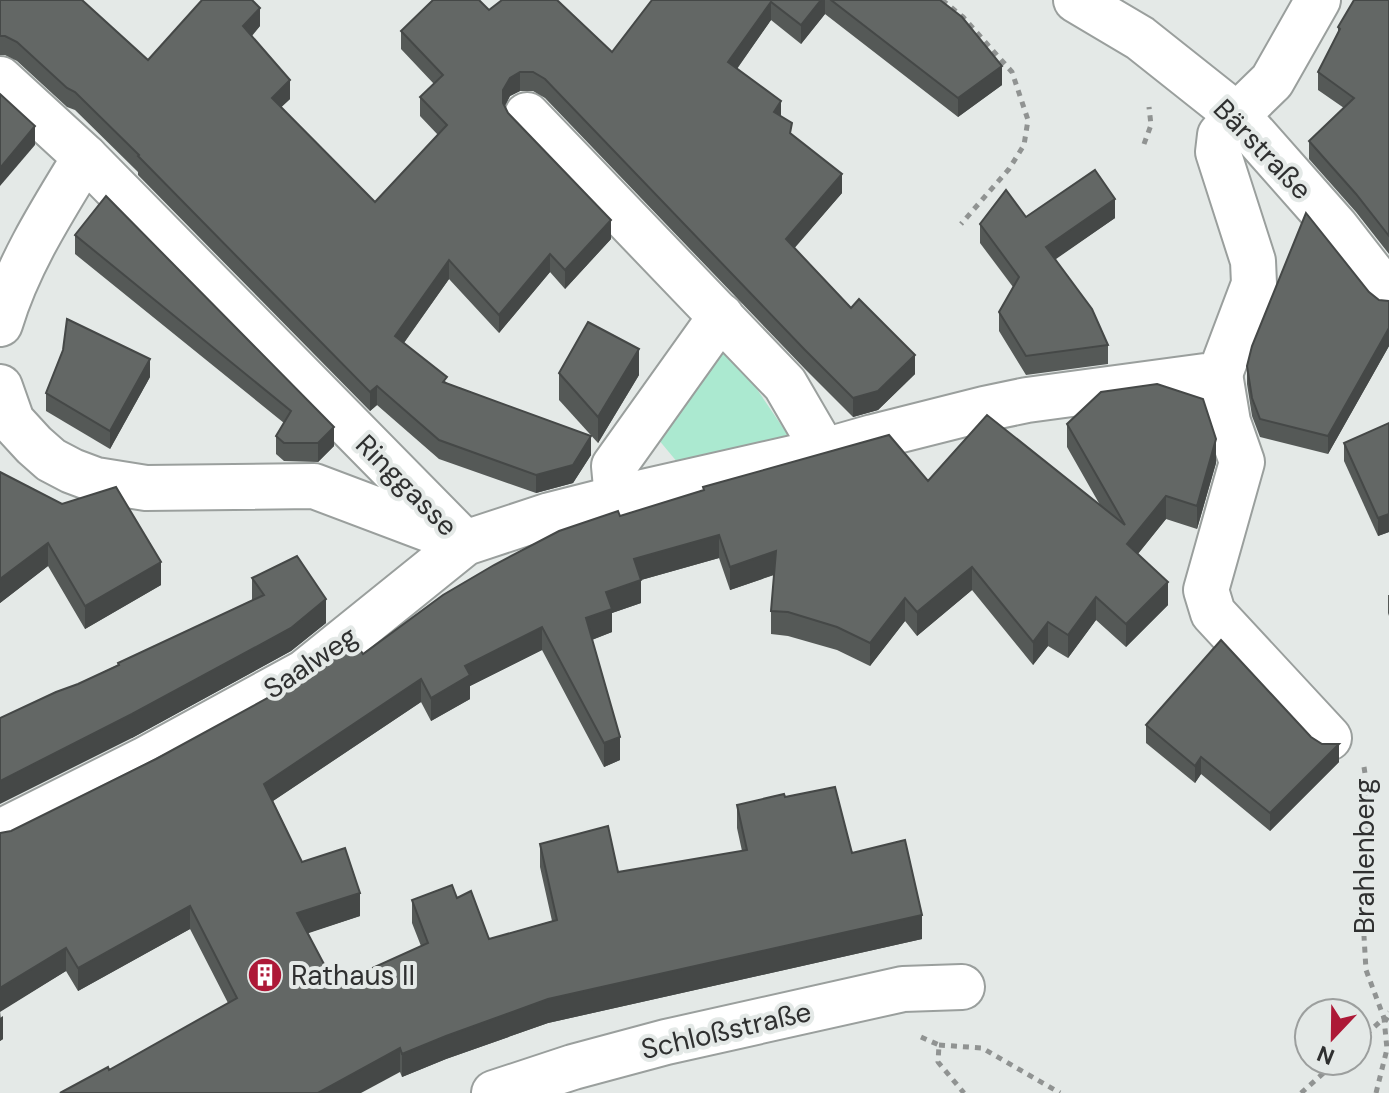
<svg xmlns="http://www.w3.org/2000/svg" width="1389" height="1093" font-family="'DM Sans',sans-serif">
	<rect width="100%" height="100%" fill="#e4e9e7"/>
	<!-- green -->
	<polygon fill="#abe9d0" points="727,345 788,435 678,463 658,439"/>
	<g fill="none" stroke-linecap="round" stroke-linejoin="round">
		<!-- minor casing -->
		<g stroke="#9a9f9d" stroke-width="48">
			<g id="minor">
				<polyline points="1076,0 1140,38 1237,115 1336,227 1389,295"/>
				<polyline points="0,79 85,157 465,543 314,486 146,488 96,480 72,471 51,460 34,445 12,421 0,387"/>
				<polyline points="527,115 785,384 824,451"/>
				<path d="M0,324C18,264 52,211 85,157"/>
				<polyline points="1220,374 1228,422 1242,462 1206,590 1213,613 1329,738"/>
				<polyline points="617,498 614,466 721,316"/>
				<polyline points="0,832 144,760 305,672 465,543 550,515 617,498 824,451 873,437 984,409 1027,400 1220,374 1254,284 1253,261 1218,152 1220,135 1237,115 1272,81 1318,0"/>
				<polyline points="494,1093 573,1067 666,1042 903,989 962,987"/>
			</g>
		</g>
		<!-- path -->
		<g stroke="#909392" stroke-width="5" stroke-dasharray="6 6" stroke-linecap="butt">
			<polyline points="942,0 963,17 1012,72 1028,120 1024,145 1009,169 961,224"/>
			<polyline points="1144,144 1151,125 1149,107"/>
			<polyline points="1364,767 1368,793 1363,919 1366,970 1384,1018"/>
			<polyline points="921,1037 939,1045 938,1062 964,1093"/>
			<polyline points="1357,1043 1384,1018 1389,1021"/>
			<polyline points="939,1045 982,1048 1060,1093"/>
			<polyline points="1301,1093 1337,1061"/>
			<polyline points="1376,1093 1387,1049 1384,1018 1389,1012"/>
		</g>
		<!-- minor -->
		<use href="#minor" stroke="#fff" stroke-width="44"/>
	</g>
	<!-- wall -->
	<g fill="#555957">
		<polygon points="0,0 148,60 260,26 252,36 290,99 281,107 375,202 438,135 420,116 420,97 434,84 401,49 401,31 489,10 612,52 652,0 940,0 1002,85 958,117 825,14 801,44 771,20 737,69 781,117 792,135 842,193 794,248 915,374 878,410 853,417 805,369 545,98 533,91 520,91 510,96 505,106 508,113 611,239 565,289 550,272 499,333 449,279 404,343 447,383 591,455 573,483 536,493 439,459 377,405 370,411 138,175 138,172 75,110 67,107 17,61 5,55 0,55"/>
		<polygon points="1389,0 1389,254 1356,212 1309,159 1309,141 1344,108 1318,90 1318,72 1338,33 1338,27"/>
		<polygon points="1026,217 1115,218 1055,259 1108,345 1108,364 1026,375 999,331 999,312 1013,287 980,243 980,224"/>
		<polygon points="75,235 334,446 318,462 284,461 276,454 276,436 284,423 75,254"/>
		<polygon points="1369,292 1379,300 1389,301 1389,346 1328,454 1260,437 1252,416 1247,384 1247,366"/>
		<polygon points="559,373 639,375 598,443 559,400"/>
		<polygon points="150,377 110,449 46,411 46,393"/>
		<polygon points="1389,423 1389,532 1378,536 1344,461 1344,443"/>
		<polygon points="1067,424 1216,463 1197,529 1166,519 1138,554 1168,605 1126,647 1096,620 1068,658 1048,646 1033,665 972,590 917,636 905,621 870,666 837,650 788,636 771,634 771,611 774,575 730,590 719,558 641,580 641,603 612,613 612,632 592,640 620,760 604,767 542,650 470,686 470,699 431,721 421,702 273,801 302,862 360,916 307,933 335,985 421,946 412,923 412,900 457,898 489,939 552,921 540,867 540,844 618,872 742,851 737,828 737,805 785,797 852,853 922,939 548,1023 446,1059 402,1077 400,1072 109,1070 228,1003 190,929 78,991 66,971 0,1011 3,1039 0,1041 0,833 11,831 363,654 620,516 703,491 703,487 928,481 1100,505 1067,447"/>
		<polygon points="0,472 161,585 85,629 48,566 0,603"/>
		<polygon points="252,578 326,623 291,651 132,738 78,684 252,600"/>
		<polygon points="1388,595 1389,595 1389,616 1388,613"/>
		<polygon points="1146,725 1311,737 1339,762 1270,831 1201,774 1195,783 1146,743"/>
	</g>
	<!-- shaded-wall -->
	<g fill="#454847">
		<polygon points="821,0 825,0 825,14 801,44 801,25"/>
		<polygon points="771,2 771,20 728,81 728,62"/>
		<polygon points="260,8 260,26 243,45 243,26"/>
		<polygon points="1002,66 1002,85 958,117 958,98"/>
		<polygon points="520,72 520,91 510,96 503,109 503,90 510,78"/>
		<polygon points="290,80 290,99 272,116 272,98"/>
		<polygon points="781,101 781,119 774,112"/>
		<polygon points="35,126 35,145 0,186 0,168"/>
		<polygon points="842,174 842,193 786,258 786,239"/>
		<polygon points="1115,199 1115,218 1046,266 1046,247"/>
		<polygon points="611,220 611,239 565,289 565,270"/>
		<polygon points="550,254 550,272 499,333 499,315"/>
		<polygon points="449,260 449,279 395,355 395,336"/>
		<polygon points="1389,328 1389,346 1328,454 1328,436"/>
		<polygon points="639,349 639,375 598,443 598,417"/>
		<polygon points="915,355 915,374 878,410 853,417 853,398"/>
		<polygon points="150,359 150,377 110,449 110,431"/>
		<polygon points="377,386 377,405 370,411 370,392"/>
		<polygon points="334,427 334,446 318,462 318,443"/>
		<polygon points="591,436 591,455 573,483 536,493 536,475"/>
		<polygon points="1216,439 1216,463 1197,529 1197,506"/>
		<polygon points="1166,496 1166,519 1127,567 1127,544"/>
		<polygon points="1389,514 1389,532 1378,536 1378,518"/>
		<polygon points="719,535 719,558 641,580 641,603 612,613 612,632 586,642 586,618 634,559"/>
		<polygon points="48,543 48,566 0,603 0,579"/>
		<polygon points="776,551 776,574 730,590 730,567"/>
		<polygon points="161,562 161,585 85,629 85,606"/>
		<polygon points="972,567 972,590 917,636 917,612"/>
		<polygon points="1168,582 1168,605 1126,647 1126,624"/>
		<polygon points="1096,597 1096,620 1068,658 1068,635"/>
		<polygon points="905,598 905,621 870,666 870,643"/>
		<polygon points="326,599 326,623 291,651 132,738 0,804 0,781"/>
		<polygon points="1048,622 1048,646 1033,665 1033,642"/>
		<polygon points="542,627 542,650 470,686 470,699 431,721 431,698 465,666"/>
		<polygon points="421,679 421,702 264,807 264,784"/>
		<polygon points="620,737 620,760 604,767 604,743"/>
		<polygon points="1339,744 1339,762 1270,831 1270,813"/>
		<polygon points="1201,757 1201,774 1195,783 1195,766"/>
		<polygon points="360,893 360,916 297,937 297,913"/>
		<polygon points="190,906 190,929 78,991 78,968"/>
		<polygon points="922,915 922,939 548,1023 446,1059 402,1077 402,1054 446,1036 548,999"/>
		<polygon points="66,948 66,971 0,1012 0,988"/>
		<polygon points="3,1016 3,1039 0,1041 0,1018"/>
		<polygon points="400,1048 400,1072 361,1093 318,1093"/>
	</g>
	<!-- building -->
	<g fill="#636765" stroke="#454847" stroke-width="2">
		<polygon points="0,0 82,0 148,60 202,0 252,0 260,8 243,26 290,80 272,98 375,202 447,125 420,97 443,75 401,31 433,0 479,0 489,10 502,0 557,0 612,52 652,0 821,0 801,25 771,2 728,62 781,101 774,112 792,123 790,133 842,174 786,239 851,308 859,299 915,355 878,391 853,398 805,350 545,79 533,72 520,72 510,78 503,90 503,103 508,113 611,220 565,270 550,254 499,315 449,260 395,336 447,377 443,382 591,436 573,465 536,475 439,440 377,386 370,392 138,156 139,155 75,92 67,88 17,42 5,36 0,36"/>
		<polygon points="831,0 940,0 962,17 1002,66 958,98"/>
		<polygon points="1354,0 1389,0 1389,236 1356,194 1309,141 1354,98 1318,72 1340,29 1338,27"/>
		<polygon points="0,94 35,126 0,168"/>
		<polygon points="1095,170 1115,199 1046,247 1092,309 1108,345 1026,356 999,312 1019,277 980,224 1006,190 1026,217"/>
		<polygon points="106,196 334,427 318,443 284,443 276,436 291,411 75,235"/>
		<polygon points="1306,213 1369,292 1379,300 1389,301 1389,328 1328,436 1260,419 1252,398 1247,366 1252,346"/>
		<polygon points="67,319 150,359 110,431 46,393 63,350"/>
		<polygon points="588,322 639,349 598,417 559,373"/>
		<polygon points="1157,384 1203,399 1216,439 1197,506 1166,496 1127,544 1168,582 1126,624 1096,597 1068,635 1048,622 1033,642 972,567 917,612 905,598 870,643 837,627 788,612 771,611 776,551 730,567 719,535 634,559 641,580 606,592 612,609 586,618 620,737 604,743 542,627 465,666 470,675 431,698 421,679 264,784 302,862 345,848 360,893 297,913 335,985 428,943 412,900 452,885 457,898 471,891 489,939 557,920 540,844 608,826 618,872 747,850 737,805 784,794 785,797 835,787 852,853 905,840 922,915 548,999 446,1036 402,1054 400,1048 318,1093 60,1093 108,1067 109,1070 237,998 190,906 78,968 66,948 0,988 0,833 11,831 156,759 317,671 354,641 363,654 443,595 494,565 559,531 618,511 620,516 704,490 703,487 889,435 928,481 987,415 1125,525 1067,424 1101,392"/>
		<polygon points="1389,423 1389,514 1378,518 1344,443"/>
		<polygon points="0,472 62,504 116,487 161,562 85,606 48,543 0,579"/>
		<polygon points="297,556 326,599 291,628 132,714 0,781 0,718 56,692 78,684 119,665 118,663 264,595 252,578"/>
		<polygon points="1221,640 1311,737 1322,744 1339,744 1270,813 1201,757 1195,766 1146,725"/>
	</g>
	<!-- icons -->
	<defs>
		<g id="building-disc" transform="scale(1.8)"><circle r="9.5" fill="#ad1937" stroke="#e4e9e7"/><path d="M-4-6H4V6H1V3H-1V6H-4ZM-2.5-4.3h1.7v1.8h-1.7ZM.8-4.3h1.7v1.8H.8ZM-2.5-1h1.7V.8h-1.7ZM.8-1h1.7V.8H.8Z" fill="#fff"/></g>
	</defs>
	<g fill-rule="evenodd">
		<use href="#building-disc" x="265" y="975"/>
	</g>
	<g text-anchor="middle" stroke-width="8" stroke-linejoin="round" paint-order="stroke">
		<!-- street labels -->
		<g font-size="28" fill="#2f3030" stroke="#e4e9e7">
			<text transform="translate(1263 149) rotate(46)" y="10">Bärstraße</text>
			<text transform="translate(407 485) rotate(45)" y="10">Ringgasse</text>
			<text transform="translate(310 662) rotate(-34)" y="10">Saalweg</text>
			<text transform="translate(1364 856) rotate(-90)" y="10">Brahlenberg</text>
			<text transform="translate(726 1030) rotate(-13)" y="10">Schloßstraße</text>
		</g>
		<!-- poi labels -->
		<g font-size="28" fill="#2f3030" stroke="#e4e9e7" text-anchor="start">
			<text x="291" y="985">Rathaus II</text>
		</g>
	</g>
	<!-- north arrow -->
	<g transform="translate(1333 1037) rotate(202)"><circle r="38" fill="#e4e9e7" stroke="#9c9f9e" stroke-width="2"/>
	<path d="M0-6L14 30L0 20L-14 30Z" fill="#ad1937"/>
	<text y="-12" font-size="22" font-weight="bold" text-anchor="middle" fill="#2f3030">N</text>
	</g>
</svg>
